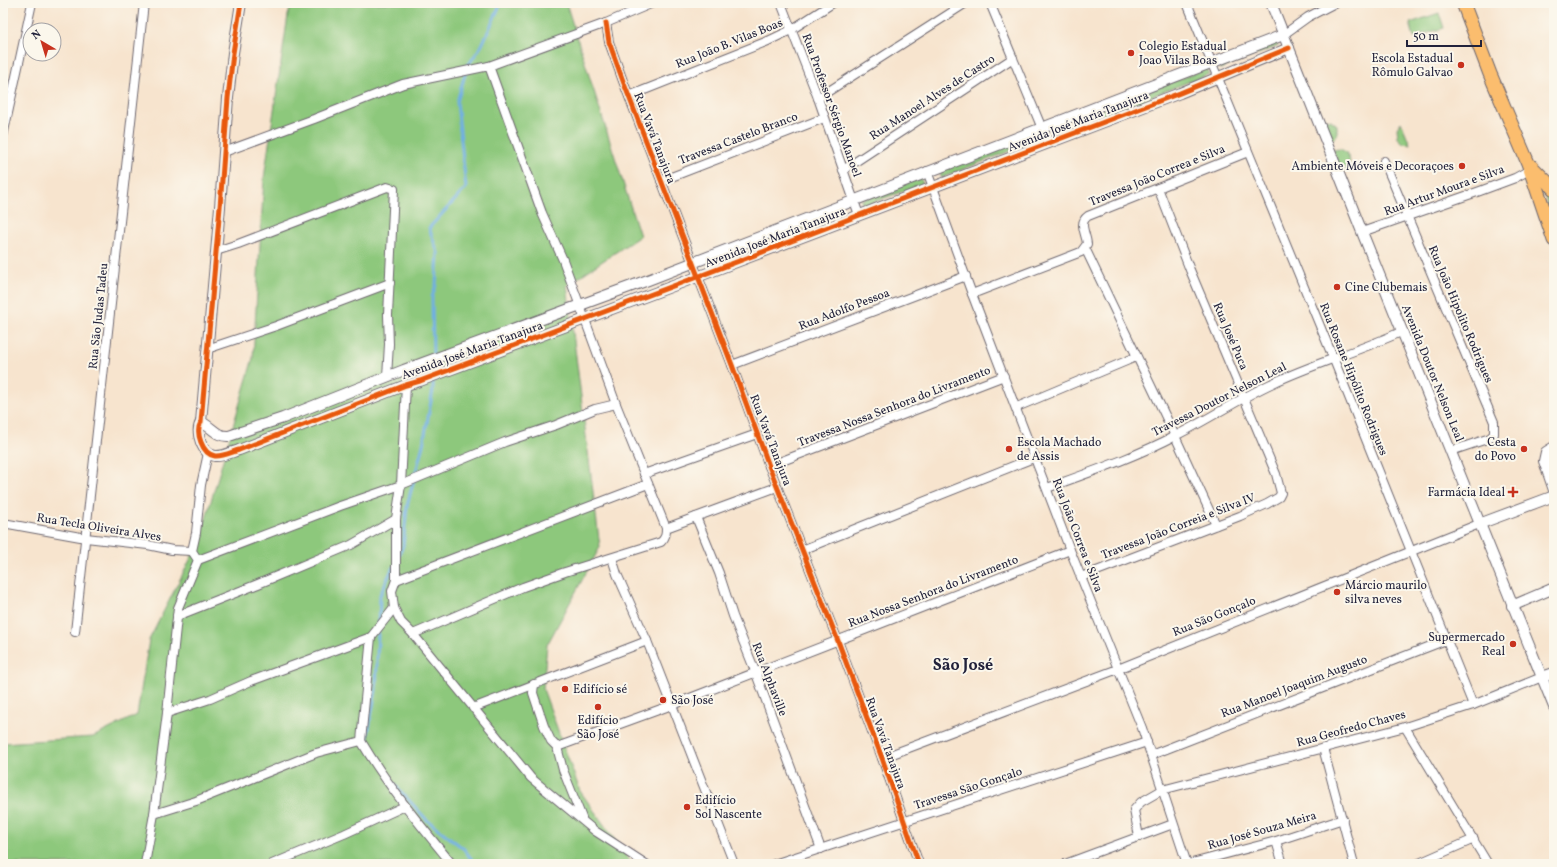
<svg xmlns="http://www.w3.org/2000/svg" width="1557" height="867" font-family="Vollkorn,serif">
	<rect width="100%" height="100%" fill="#fbf7ec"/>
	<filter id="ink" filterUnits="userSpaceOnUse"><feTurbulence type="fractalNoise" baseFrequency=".025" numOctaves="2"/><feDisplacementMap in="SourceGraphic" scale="8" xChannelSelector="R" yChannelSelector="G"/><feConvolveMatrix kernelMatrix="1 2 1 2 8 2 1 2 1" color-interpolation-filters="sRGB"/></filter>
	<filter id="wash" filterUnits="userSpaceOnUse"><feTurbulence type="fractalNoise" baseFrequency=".012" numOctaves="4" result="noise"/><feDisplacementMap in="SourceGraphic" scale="16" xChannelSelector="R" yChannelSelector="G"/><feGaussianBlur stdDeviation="0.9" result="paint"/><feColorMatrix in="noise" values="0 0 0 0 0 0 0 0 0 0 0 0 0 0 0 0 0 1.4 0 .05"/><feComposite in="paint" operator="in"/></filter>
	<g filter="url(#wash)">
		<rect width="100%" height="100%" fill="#f7e4ce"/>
		<!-- green -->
		<g fill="#8dc87c" stroke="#58755c">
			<polygon points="292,3 566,3 640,236 567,285 600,547 547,645 543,689 580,791 632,864 3,864 3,743 93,737 137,715 149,640 199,542 253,358 264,178 288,15"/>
			<polygon points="1439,13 1444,28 1414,37 1410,23"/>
			<polygon points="1275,41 1278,46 1220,69 1219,62"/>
			<polygon points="1207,68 1209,74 1098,117 1097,112"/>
			<polygon points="1320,119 1331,120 1337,125 1337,135 1330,142"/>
			<polygon points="1401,122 1410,144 1403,143 1398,138 1397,128"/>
			<polygon points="1026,137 1028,144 941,178 940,170"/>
			<polygon points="1340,149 1346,152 1350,161 1347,168 1341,172 1333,150"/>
			<polygon points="921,178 923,184 863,206 861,200"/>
			<polygon points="1540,182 1554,199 1554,225"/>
			<polygon points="841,209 842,214 716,258"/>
		</g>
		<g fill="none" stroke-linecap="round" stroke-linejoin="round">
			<!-- stream -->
			<g stroke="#70afe3" stroke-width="3">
				<polyline points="433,357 432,297 436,285 438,253 429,228 466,188 457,102 467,67 482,45 501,3"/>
				<polyline points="399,555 403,546 407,506 423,445 433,390 433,362"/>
				<polyline points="379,624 380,595 393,567"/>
				<polyline points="371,751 367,739 376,689 378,632"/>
				<polyline points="394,784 427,820 464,849 475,864"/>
			</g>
		</g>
	</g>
	<g filter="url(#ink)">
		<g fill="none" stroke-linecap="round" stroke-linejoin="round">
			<!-- minor casing -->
			<g stroke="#6d666e" stroke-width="10">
				<g id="minor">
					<polyline points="781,3 818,98 859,215"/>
					<polyline points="990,3 1048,143"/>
					<polyline points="1187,3 1334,360 1473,705"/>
					<polyline points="606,23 609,42 623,81 732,365 769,466 838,641 882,758 919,864"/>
					<polyline points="1283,35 1308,17 1335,3"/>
					<polyline points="629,96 768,41 791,30 833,3"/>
					<polyline points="818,98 966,3"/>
					<polyline points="3,136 32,3"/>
					<polyline points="224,152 314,119 403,84 489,66 606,23 653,3"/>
					<polyline points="1384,161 1494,422 1494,434 1490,438 1451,451"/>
					<polyline points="843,170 1013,58"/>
					<polyline points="927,171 972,294 1070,550 1142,728 1187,864"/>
					<polyline points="661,181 824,118"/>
					<polyline points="1362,232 1480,191 1515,178 1533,168"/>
					<polyline points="1085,248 1175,436 1216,525"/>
					<polyline points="216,251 238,244 387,187 394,189 388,315 389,344 387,377"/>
					<path d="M972,294L1081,252L1087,244C1086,233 1078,223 1088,216L1248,152"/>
					<polyline points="207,349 276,326 390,283"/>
					<polyline points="732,365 966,276"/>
					<polyline points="406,385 401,485 396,519 396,580 392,591 394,608 401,622 413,634 531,778 595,831 646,864"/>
					<polyline points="1017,407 1136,357"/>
					<polyline points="769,466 1004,376"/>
					<polyline points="644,474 757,434"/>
					<path d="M1047,488C1091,472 1135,457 1177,435C1209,419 1240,398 1273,383C1315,363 1360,351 1403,331"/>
					<polyline points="696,517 719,573 733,616 755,671 821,849"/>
					<polyline points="3,523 86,538 148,545 172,550 192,551"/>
					<polyline points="666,528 777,487"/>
					<polyline points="802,550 1036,457"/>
					<polyline points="612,558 617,574 647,641 672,705 734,864"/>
					<polyline points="198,560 340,506 401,485 505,442 556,425 595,409 616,404"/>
					<polyline points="1081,577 1240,516 1267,504 1279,497 1281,493 1276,474 1190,270 1158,188"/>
					<polyline points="396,580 648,484"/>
					<path d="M394,608L371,637L361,741C387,785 420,825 452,864"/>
					<polyline points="177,616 258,584 351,545 396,519"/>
					<polyline points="75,632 144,3"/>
					<path d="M413,634L523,587L565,572L661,542C666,537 666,534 666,528L616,404L563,260L542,213L489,66"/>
					<polyline points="534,684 533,693 544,726 551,741 557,747 563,770 582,818"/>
					<polyline points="473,708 647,641"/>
					<polyline points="167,713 210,699 251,681 371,637"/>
					<polyline points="1405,727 1488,864"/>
					<polyline points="557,747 672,705 1070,550"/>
					<polyline points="1323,748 1354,864"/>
					<polyline points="1151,755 1446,640"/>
					<polyline points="882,758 1118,669 1479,524"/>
					<polyline points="154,814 196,801 316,753 361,741"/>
					<polyline points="1139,837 1134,810 1141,802 1162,790 1405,727 1473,705 1542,677"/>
					<polyline points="1276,841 1283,864"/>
					<polyline points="145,864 154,814 167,713 178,608 198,560 192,551 196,533 201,485 208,453"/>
					<polyline points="272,864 344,834 405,806"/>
					<polyline points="774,864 1147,742"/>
					<polyline points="1065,864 1173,824"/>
					<polyline points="1188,864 1276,841 1343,819"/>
					<polyline points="1417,864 1474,839"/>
				</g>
			</g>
			<!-- tertiary casing -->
			<g stroke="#6d666e" stroke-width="12">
				<g id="tertiary">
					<path d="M241,3L233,53L228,98L220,207L201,422C195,432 202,454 215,456C222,457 232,452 239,450L406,385L420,381L697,277L1180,93L1289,48"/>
					<polyline points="1271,3 1362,232 1554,707"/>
					<path d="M201,422C211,426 216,437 229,436L283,418L404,370L648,280L1283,35"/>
					<polyline points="1554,447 1546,452 1544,461 1554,490"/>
					<polyline points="1479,524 1554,496"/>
					<polyline points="1512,606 1554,588"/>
					<polyline points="1542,677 1554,673"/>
				</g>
			</g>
			<!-- primary casing -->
			<g stroke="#6d666e" stroke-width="15">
				<g id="primary">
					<polyline points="1463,3 1490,74 1528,163 1554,240"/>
					<polyline points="1530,165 1554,189"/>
				</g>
			</g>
			<!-- minor -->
			<use href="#minor" stroke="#fff" stroke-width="8"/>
			<!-- tertiary -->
			<use href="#tertiary" stroke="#fff" stroke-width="10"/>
			<!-- primary -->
			<use href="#primary" stroke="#fbbd6e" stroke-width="13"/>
			<!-- cycleway casing -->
			<g stroke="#fbf7ec" stroke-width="8">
				<g id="cycleway">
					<path d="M241,3L233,53L228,98L220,207L201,422C195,432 202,454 215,456C222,457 232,452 239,450L406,385L420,381L697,277L1180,93L1289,48"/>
					<polyline points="606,23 609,42 623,81 732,365 769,466 838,641 882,758 919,864"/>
				</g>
			</g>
			<!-- cycleway -->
			<use href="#cycleway" stroke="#e8590c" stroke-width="5"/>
		</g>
	</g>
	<!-- markers -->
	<g fill="#c8321e" stroke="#fbf7ec" stroke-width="1.5">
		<circle cx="1131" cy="53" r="4"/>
		<circle cx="1461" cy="65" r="4"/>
		<circle cx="1462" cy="166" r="4"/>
		<circle cx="1337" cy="287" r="4"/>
		<circle cx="1009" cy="449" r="4"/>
		<circle cx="1524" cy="449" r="4"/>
		<path d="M1511 486h4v4h4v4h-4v4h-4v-4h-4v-4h4z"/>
		<circle cx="1337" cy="592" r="4"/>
		<circle cx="1513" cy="644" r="4"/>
		<circle cx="565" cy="689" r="4"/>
		<circle cx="663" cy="700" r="4"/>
		<circle cx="598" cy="707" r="4"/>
		<circle cx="687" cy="807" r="4"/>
	</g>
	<g text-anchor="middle" stroke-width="4" stroke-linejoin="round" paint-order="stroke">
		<!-- street labels -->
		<g font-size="12" fill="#22223b" stroke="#fbf7ec">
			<text transform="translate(729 43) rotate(-22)" y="4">Rua João B. Vilas Boas</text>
			<text transform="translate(932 97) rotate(-33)" y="4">Rua Manoel Alves de Castro</text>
			<text transform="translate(832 105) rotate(70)" y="4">Rua Professor Sérgio Manoel</text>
			<text transform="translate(1078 121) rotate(-21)" y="4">Avenida José Maria Tanajura</text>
			<text transform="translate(655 138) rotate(69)" y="4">Rua Vavá Tanajura</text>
			<text transform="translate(738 138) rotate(-21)" y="4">Travessa Castelo Branco</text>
			<text transform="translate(1157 175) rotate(-22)" y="4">Travessa João Correa e Silva</text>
			<text transform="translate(1444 190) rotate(-20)" y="4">Rua Artur Moura e Silva</text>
			<text transform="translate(775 237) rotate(-21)" y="4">Avenida José Maria Tanajura</text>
			<text transform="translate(844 309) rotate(-21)" y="4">Rua Adolfo Pessoa</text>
			<text transform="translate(1461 314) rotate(67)" y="4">Rua João Hipolito Rodrigues</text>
			<text transform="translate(98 316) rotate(-84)" y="4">Rua São Judas Tadeu</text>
			<text transform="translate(1231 336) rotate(67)" y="4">Rua José Puca</text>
			<text transform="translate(472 350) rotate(-20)" y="4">Avenida José Maria Tanajura</text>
			<text transform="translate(1433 373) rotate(68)" y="4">Avenida Doutor Nelson Leal</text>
			<text transform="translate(1354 379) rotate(68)" y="4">Rua Rosane Hipólito Rodrigues</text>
			<text transform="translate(1219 399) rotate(-27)" y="4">Travessa Doutor Nelson Leal</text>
			<text transform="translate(894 406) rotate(-21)" y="4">Travessa Nossa Senhora do Livramento</text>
			<text transform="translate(771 440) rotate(69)" y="4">Rua Vavá Tanajura</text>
			<text transform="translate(1178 526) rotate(-21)" y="4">Travessa João Correia e Silva IV</text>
			<text transform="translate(99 527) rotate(9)" y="4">Rua Tecla Oliveira Alves</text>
			<text transform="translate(1078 535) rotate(69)" y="4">Rua João Correa e Silva</text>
			<text transform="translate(933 591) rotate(-21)" y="4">Rua Nossa Senhora do Livramento</text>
			<text transform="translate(1214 616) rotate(-22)" y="4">Rua São Gonçalo</text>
			<text transform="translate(770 679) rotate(69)" y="4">Rua Alphaville</text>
			<text transform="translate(1294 686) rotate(-21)" y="4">Rua Manoel Joaquim Augusto</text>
			<text transform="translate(1351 728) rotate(-15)" y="4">Rua Geofredo Chaves</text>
			<text transform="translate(886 743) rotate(70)" y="4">Rua Vavá Tanajura</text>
			<text transform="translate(968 788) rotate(-18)" y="4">Travessa São Gonçalo</text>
			<text transform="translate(1262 830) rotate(-16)" y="4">Rua José Souza Meira</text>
		</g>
		<!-- poi labels -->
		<g font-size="12" fill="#22223b" stroke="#fbf7ec" text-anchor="start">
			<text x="1139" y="50">Colegio Estadual<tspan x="1139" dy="14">Joao Vilas Boas</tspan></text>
			<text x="1453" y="62" text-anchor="end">Escola Estadual<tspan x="1453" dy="14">Rômulo Galvao</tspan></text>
			<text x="1454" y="170" text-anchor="end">Ambiente Móveis e Decoraçoes</text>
			<text x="1345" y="291">Cine Clubemais</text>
			<text x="1017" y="446">Escola Machado<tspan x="1017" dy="14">de Assis</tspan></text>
			<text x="1516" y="446" text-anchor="end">Cesta<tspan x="1516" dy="14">do Povo</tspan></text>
			<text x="1505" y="496" text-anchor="end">Farmácia Ideal</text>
			<text x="1345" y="589">Márcio maurilo<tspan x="1345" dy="14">silva neves</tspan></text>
			<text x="1505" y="641" text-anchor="end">Supermercado<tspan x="1505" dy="14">Real</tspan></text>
			<text x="573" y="693">Edifício sé</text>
			<text x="671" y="704">São José</text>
			<text x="598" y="724" text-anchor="middle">Edifício<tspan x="598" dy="14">São José</tspan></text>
			<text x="695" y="804">Edifício<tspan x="695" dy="14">Sol Nascente</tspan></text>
		</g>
		<!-- district labels -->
		<g font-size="16" font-weight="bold" fill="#22223b" stroke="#fbf7ec">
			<text x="963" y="670">São José</text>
		</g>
	</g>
	<!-- margin -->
	<rect width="1557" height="867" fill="none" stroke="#fbf7ec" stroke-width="16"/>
	<!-- north arrow -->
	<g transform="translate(42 42) rotate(322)"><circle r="19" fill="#fbf7ec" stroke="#a4a2a5"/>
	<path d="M0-3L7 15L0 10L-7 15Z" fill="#c8321e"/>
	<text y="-6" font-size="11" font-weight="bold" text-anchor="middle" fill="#22223b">N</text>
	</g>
	<!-- scale -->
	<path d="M1407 40v6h74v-6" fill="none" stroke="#22223b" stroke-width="2"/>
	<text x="1413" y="40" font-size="12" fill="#22223b" stroke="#fbf7ec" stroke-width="3" paint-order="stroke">50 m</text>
</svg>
